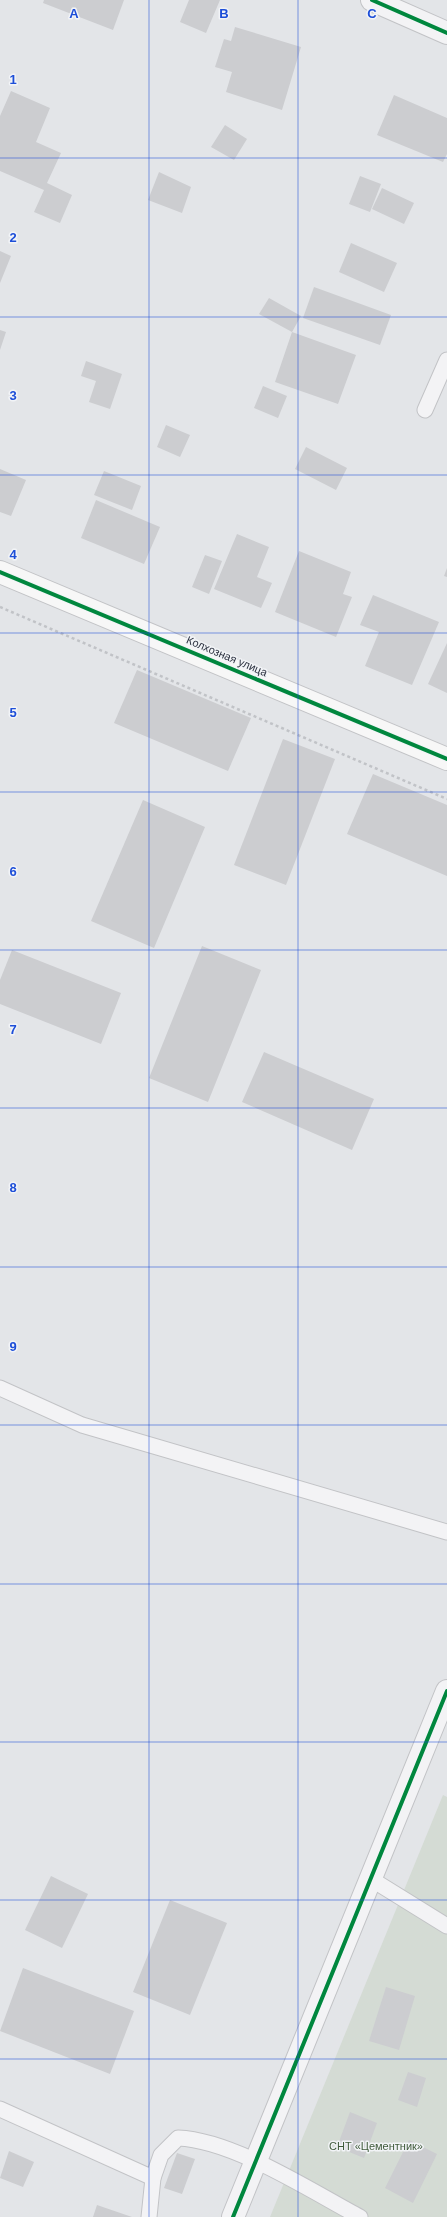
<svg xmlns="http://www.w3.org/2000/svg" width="447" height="2217" font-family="Helvetica,sans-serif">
	<rect width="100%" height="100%" fill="#e3e5e8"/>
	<!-- green -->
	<polygon fill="#d4dbd4" points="443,1795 447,1797 447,2217 270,2217"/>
	<!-- building -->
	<g fill="#cccdd0">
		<polygon points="44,0 124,0 113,30 43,3"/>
		<polygon points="189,0 220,0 206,33 180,22"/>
		<polygon points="235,27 301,47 282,110 226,92 232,72 215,67 224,39 231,41"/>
		<polygon points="11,91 50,108 36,142 61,153 47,183 72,195 60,223 34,212 44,190 0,171 0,116"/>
		<polygon points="394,95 447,118 447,154 443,162 377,135"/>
		<polygon points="225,125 247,139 234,160 211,147"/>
		<polygon points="159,172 191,187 182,213 148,200"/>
		<polygon points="360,176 381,184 370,212 349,204"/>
		<polygon points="382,188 414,203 404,224 372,209"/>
		<polygon points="351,243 397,263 384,292 339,272"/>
		<polygon points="0,251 11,256 0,283"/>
		<polygon points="314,287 391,315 380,345 303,318"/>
		<polygon points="269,298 301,316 292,332 356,355 338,404 275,382 292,332 259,314"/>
		<polygon points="0,330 6,332 0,350"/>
		<polygon points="86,361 122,374 110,409 89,402 96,381 81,376"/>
		<polygon points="263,386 287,396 278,418 254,408"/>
		<polygon points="166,425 190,435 180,457 157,447"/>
		<polygon points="306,447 347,468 336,490 295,469"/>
		<polygon points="0,469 26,480 11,516 0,512"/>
		<polygon points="104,471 141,486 132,510 94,495"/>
		<polygon points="96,500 160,527 144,564 81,538"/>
		<polygon points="237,534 269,547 257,577 272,583 261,608 214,589"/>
		<polygon points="299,551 351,572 343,594 352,597 336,637 275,612"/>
		<polygon points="205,555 222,561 209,594 192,587"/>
		<polygon points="447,568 447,577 444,576"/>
		<polygon points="373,595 439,622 412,685 365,666 379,632 360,625"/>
		<polygon points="447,643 447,693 428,684"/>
		<polygon points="137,670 251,718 228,771 114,723"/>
		<polygon points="283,739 335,759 286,885 234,865"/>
		<polygon points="373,774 447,805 447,876 347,834"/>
		<polygon points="143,800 205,827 154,948 91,921"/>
		<polygon points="202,946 261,970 208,1102 149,1078"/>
		<polygon points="12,950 121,993 101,1044 0,1004 0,980"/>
		<polygon points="264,1052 374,1099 352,1150 242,1102"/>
		<polygon points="51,1876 88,1894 62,1948 25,1930"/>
		<polygon points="170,1900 227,1923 190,2015 133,1992"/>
		<polygon points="23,1968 134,2011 110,2074 0,2031"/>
		<polygon points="386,1987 415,1996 399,2050 369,2041"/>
		<polygon points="408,2072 426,2078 417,2107 398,2100"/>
		<polygon points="350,2112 377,2123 364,2158 337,2147"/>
		<polygon points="409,2140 437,2154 413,2203 385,2188"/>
		<polygon points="9,2151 34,2162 23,2187 0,2178"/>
		<polygon points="177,2153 195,2159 182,2194 164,2188"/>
		<polygon points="97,2205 132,2217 93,2217"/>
	</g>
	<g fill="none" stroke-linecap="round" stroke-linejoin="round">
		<!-- lane casing -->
		<g stroke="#c2c3c6" stroke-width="17">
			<g id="lane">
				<polyline points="425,410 447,360"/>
				<polyline points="0,1388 82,1425 447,1532"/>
				<polyline points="371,1879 447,1926"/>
				<polyline points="0,2109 153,2178"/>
				<path d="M149,2217L153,2178L161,2155L178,2138C233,2140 311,2191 360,2217"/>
			</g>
		</g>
		<!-- street casing -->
		<g stroke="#c2c3c6" stroke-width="24">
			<g id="street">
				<polyline points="372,0 447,33"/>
				<polyline points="233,2217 447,1691"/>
			</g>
		</g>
		<!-- secondary casing -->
		<g stroke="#c2c3c6" stroke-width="24">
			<polyline id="secondary" points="0,572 447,759"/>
		</g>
		<!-- path -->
		<polyline stroke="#c1c3c7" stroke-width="2.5" stroke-dasharray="3 3" stroke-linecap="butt" points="0,607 447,799"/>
		<!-- lane -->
		<use href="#lane" stroke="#f3f3f5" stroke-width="15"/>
		<!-- street -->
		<use href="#street" stroke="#f3f3f5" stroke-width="22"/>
		<!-- secondary -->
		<use href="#secondary" stroke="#f7f7f7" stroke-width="22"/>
		<!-- cycleway casing -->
		<g stroke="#f2f4f7" stroke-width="6">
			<g id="cycleway">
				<polyline points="372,0 447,33"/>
				<polyline points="0,572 447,759"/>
				<polyline points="233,2217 447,1691"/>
			</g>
		</g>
		<!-- cycleway -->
		<use href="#cycleway" stroke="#00873e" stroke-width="4"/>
	</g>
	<!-- grid -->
	<path fill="none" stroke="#1d4ed8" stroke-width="1" stroke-opacity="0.55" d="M149,0V2217M298,0V2217M0,158H447M0,317H447M0,475H447M0,633H447M0,792H447M0,950H447M0,1108H447M0,1267H447M0,1425H447M0,1584H447M0,1742H447M0,1900H447M0,2059H447"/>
	<g text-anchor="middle" stroke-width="3" stroke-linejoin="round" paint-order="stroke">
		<!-- street labels -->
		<g font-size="11" fill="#2c3240" stroke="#f2f4f7">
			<text transform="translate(227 656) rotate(23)" y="4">Колхозная улица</text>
		</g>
		<!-- park labels -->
		<g font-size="11" fill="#3f5a3a" stroke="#f2f4f7">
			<text x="376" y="2150">СНТ «Цементник»</text>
		</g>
	</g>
	<g font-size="13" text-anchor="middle" font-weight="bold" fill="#1d4ed8" stroke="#f2f4f7" stroke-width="3" stroke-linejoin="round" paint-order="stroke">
		<text x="74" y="18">A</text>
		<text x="224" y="18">B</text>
		<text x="372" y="18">C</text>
		<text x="13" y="84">1</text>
		<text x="13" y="242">2</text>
		<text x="13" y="400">3</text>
		<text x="13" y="559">4</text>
		<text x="13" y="717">5</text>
		<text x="13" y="876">6</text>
		<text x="13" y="1034">7</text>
		<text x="13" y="1192">8</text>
		<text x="13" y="1351">9</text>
	</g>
</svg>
